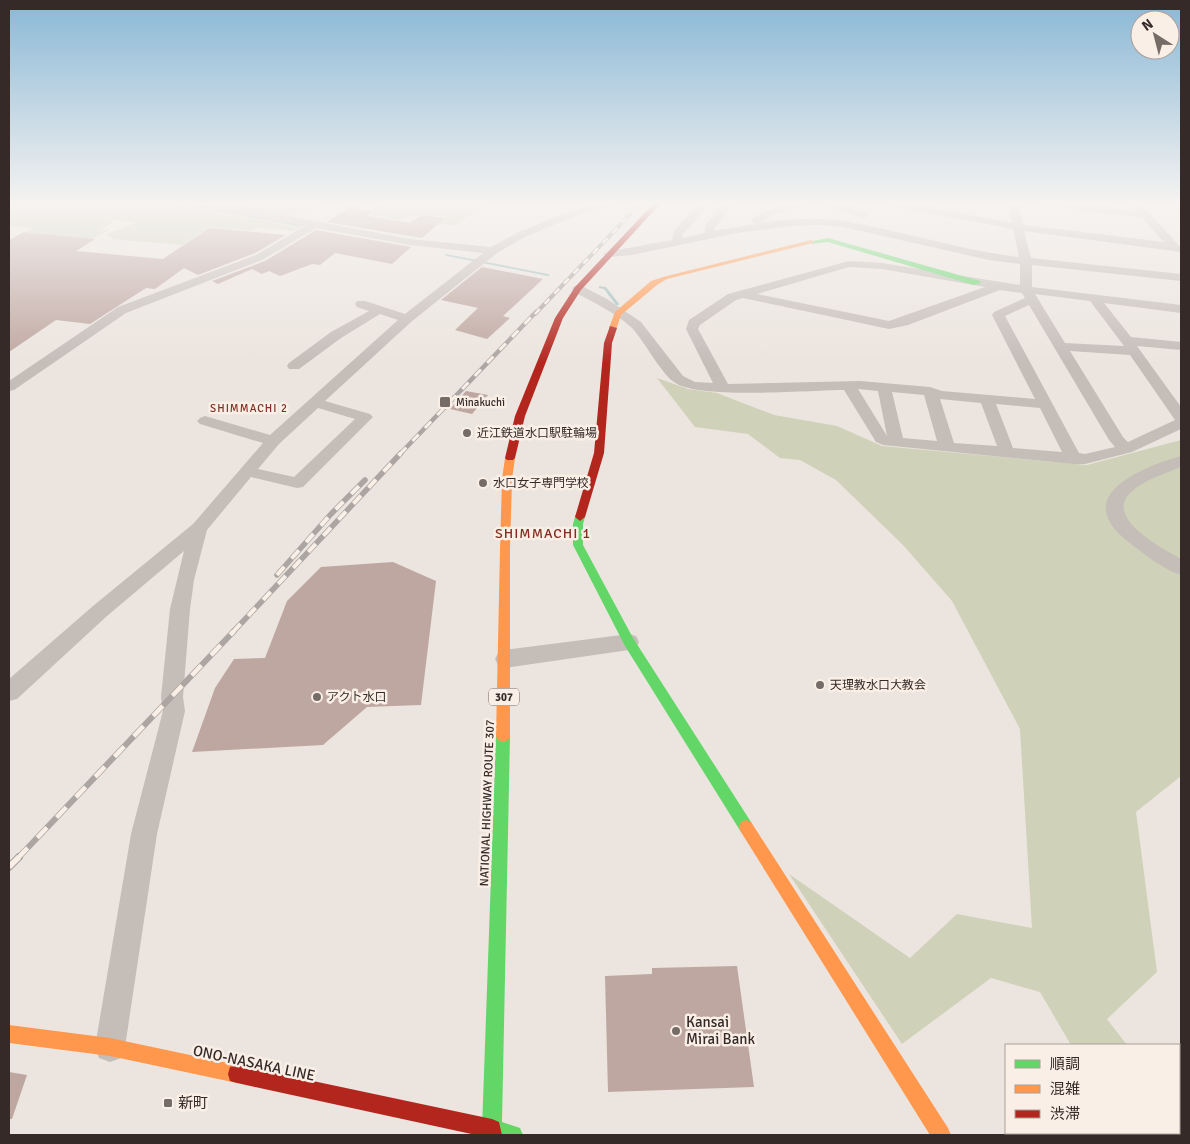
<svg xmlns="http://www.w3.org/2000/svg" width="1190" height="1144" font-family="Signika,'Noto Sans JP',sans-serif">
	<rect width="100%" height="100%" fill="#ece5df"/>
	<!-- green -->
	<g fill="#cfd1b9">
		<path d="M9,202H165L301,228L292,231L255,228L251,231L209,227L182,245L112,239V237L105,236C114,229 126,229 136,222L115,220L100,231L111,228L93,239L26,232L31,228L9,226Z"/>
		<polygon points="257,202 324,202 301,213 282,217 250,211"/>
		<polygon points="393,202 492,202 480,207 456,225 439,224 447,217 417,214 399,220 372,215 376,208"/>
		<polygon points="657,378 688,389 717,393 774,415 837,426 882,446 1087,465 1181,440 1181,776 1136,812 1157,972 1107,1019 1127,1045 1071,1045 1040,992 991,978 902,1044 789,874 910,958 957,914 1032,928 1020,729 952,601 903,545 836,480 800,460 780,458 748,434 695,427"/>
		<polygon points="1179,1110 1181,1113 1181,1135 1106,1135 1106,1133 1179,1133"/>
	</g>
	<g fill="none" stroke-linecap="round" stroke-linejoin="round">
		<!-- stream -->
		<g fill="#9cbebb" fill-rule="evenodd">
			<polygon points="179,202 301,225 303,226 301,227 170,202"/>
			<polygon points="446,254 548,274 550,275 548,276 447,256 445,255"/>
			<polygon points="599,286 606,287 619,304 618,305 616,305 604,289 599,288"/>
		</g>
	</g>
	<!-- building -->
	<g fill="#bfa7a1">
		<polygon points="350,207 373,211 367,216 410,223 421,215 445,218 422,238 327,222"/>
		<polygon points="209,228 286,235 255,253 198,275 184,268 155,289 146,288 90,324 56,320 9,352 9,240 24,232 95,239 76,251 163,259"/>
		<polygon points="316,230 411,247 392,264 335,253 320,265 312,264 280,276 269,271 262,274 252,269 218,284 212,281 265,261"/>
		<polygon points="482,267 543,279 503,316 510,318 487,339 455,330 478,308 441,300"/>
		<polygon points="466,391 488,395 472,414 450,409"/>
		<polygon points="393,562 436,581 421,705 367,707 323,745 192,752 215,688 234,659 265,658 287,601 321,567"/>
		<polygon points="737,966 754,1087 608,1092 605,976 652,974 652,968"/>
		<polygon points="9,1072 27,1075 12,1119 9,1119"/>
	</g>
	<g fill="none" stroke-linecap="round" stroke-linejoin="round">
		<!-- street -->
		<g fill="#c5bdb8" fill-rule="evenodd">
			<path d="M189,202H213L410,239L491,247L517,233L570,211L607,202H627L577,215L525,237L497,253L411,322L325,401L370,414L373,417L303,487L297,488L251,477L207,530L194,580L190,609L183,697L185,711L157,834L125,1047L121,1058L110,1062L99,1058L95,1047L131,834L163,711L161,697L170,609L184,551L107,616L17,699L9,701V679L93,606L193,524L263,443L200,424L197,421L200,418L205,416L270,435L398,320L380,314L341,338L299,369H289L287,366L289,363L331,332L369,311L357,307L355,304L357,301H365L405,314L483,253L410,245L316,228L264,259L126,313L14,390L9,391V381L118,307L256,255L305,226L194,205ZM318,408L355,419L294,477L258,469L279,444Z"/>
			<path d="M701,202H712L683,234L682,238L705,233V226L725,202H736L715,227L714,231L755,224L751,221L752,219C774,205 808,197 834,203C845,205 857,210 868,213L869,215L864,218L816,203L774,214L760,223C787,219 817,217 844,221C903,231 960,250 1019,257L1013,229L885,205L880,202H903L1012,223L1007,202H1017L1023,225L1164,242L1142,218L1042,205L1037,202H1069L1136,211L1132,206L1137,203L1141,204L1181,248V252L1024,231L1031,258L1181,274V281L1032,265V287L1181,305V313L1104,303L1131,337L1181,342V350L1137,346L1181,407V429L1132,452L1085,464H1074L883,445L876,442L844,390C810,390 697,400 674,382C660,372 645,342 632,328C616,313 593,302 574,292L572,289L574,286H582L607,299L641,322L683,376L695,382L713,383L686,329L689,320L728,294L849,261L882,263L1020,285V264L989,260L843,227L817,225L791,226L737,233L632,255L609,257L603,254C606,251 663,242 673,240L672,238L674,231ZM849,267L882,269L985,287L889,321L757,294ZM1000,290L1022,293L1025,298L994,312L992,315L1035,399L942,391L930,387L860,381L728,384L698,329L700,325L736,300L743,298L889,329L908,325ZM1035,294L1090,301L1124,346L1065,343ZM1029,305L1109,440L1115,447L1085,454L1079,453L1005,316ZM1070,351L1130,355L1175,420L1128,442L1123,437ZM858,389L878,391L887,436ZM892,392L924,395L937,441L903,438ZM940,399L981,403L997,446L954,443ZM996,404L1040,408L1062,452L1013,448Z"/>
			<path d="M1181,456V467C1164,474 1143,480 1130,493C1104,519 1164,549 1181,559V575C1165,570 1148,557 1135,547C1124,539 1109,527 1106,512C1101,482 1159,462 1181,456Z"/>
			<polygon points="629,634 636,636 639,642 636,648 629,650 505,668 498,665 495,659 498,653 505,650"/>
		</g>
		<!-- fast -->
		<g fill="#63d668" fill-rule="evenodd">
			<polygon points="828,238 980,281 981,283 974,285 828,242 811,244 808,242"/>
			<polygon points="580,513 585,517 583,524 583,545 633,638 751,822 753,827 751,832 746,834 741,832 625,646 573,545 573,524 576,514"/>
			<polygon points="503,730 508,732 510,736 502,1122 520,1128 523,1135 485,1135 482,1129 496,736 498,732"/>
		</g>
		<!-- slow -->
		<g fill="#ff974d" fill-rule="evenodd">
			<polygon points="811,240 813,241 813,243 667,279 657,285 621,315 616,330 609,328 615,312 651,281 663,277"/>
			<polygon points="510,455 515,458 512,479 510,550 510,736 508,740 503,742 498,740 496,736 500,550 502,479 505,458"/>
			<polygon points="746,820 751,822 948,1128 951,1135 930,1135 741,832 739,827 741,822"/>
			<polygon points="9,1025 110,1038 237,1065 244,1067 246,1074 244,1081 237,1083 110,1056 9,1043"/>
		</g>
		<!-- jam -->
		<g fill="#b3261e" fill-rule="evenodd">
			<polygon points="655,202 662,202 581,290 563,318 525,416 515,458 513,460 507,460 505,458 515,416 555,318 575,287"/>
			<polygon points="610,326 617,328 612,343 604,453 585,517 580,521 575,517 594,453 604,343"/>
			<polygon points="237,1065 492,1119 499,1122 502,1135 476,1135 237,1083 230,1081 228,1074 230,1067"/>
		</g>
		<!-- rail-far4 casing -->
		<g stroke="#aca6a3" stroke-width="4">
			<polyline id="rail-far4" points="535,314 642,202"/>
		</g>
		<!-- rail-far3 casing -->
		<g stroke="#aca6a3" stroke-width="4.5">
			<polyline id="rail-far3" points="400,454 536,312"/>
		</g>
		<!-- rail-far2 casing -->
		<g stroke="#aca6a3" stroke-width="5.5">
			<g id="rail-far2">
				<polyline points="277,575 331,514 365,480"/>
				<polyline points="233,632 401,453"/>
			</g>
		</g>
		<!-- rail-far1 casing -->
		<g stroke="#aca6a3" stroke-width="6">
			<polyline id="rail-far1" points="18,858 234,631"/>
		</g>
		<!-- rail casing -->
		<g stroke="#aca6a3" stroke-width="8">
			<polyline id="rail" points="9,867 19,857"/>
		</g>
		<!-- rail-far4 -->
		<use href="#rail-far4" stroke="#f9efe6" stroke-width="2.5" stroke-dasharray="7" stroke-linecap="butt"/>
		<!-- rail-far3 -->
		<use href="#rail-far3" stroke="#f9efe6" stroke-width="3" stroke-dasharray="9" stroke-linecap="butt"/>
		<!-- rail-far2 -->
		<use href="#rail-far2" stroke="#f9efe6" stroke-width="4" stroke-dasharray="11" stroke-linecap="butt"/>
		<!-- rail-far1 -->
		<use href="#rail-far1" stroke="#f9efe6" stroke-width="4.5" stroke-dasharray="14" stroke-linecap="butt"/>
		<!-- rail -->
		<use href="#rail" stroke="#f9efe6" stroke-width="5.5" stroke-dasharray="18" stroke-linecap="butt"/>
	</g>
	<!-- sky -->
	<linearGradient id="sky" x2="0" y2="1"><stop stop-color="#89b8d6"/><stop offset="0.56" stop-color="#f6f3f1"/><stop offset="1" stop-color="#f6f3f1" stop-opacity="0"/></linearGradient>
	<rect width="1190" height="363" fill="url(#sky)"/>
	<!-- markers -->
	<g fill="#756b67" stroke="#f9efe6" stroke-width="2">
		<rect x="439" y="396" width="12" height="12" rx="2.5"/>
		<circle cx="467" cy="433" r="5"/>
		<circle cx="483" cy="483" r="5"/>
		<circle cx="820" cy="685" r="5"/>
		<circle cx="317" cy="697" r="5"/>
		<circle cx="676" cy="1031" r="5"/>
		<rect x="163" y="1098" width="10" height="10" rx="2.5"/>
	</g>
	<g text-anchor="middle" stroke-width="5" stroke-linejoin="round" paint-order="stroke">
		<!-- far-poi labels -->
		<g font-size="11" fill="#352a27" stroke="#f9efe6" text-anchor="start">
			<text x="456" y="406">Minakuchi</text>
		</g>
		<!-- far-neighbourhood labels -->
		<g font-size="11" letter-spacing="1" fill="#842e21" stroke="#f9efe6">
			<text x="249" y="412">SHIMMACHI 2</text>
		</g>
		<!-- shield labels -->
		<rect fill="#f9efe6" stroke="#706560" stroke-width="1" x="489" y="688.5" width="30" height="17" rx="4"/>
		<g font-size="11" font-weight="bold" fill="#352a27">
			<text x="504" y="701">307</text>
		</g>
		<!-- poi labels -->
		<g font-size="12" fill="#352a27" stroke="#f9efe6" text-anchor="start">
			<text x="477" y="437">近江鉄道水口駅駐輪場</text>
			<text x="493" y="487">水口女子専門学校</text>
			<text x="830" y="689">天理教水口大教会</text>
			<text x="327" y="701">アクト水口</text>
		</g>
		<!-- street labels -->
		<g font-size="12" fill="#352a27" stroke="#f9efe6">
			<text transform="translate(487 803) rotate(-88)" y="4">NATIONAL HIGHWAY ROUTE 307</text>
		</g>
		<!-- neighbourhood labels -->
		<g font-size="14" letter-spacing="1" fill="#842e21" stroke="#f9efe6">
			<text x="543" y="538">SHIMMACHI 1</text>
		</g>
		<!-- near-poi labels -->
		<g font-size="15" fill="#352a27" stroke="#f9efe6" text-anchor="start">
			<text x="686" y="1027">Kansai<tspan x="686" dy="17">Mirai Bank</tspan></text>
			<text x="178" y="1108">新町</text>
		</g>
		<!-- near-street labels -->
		<g font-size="15" fill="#352a27" stroke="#f9efe6">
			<text transform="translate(254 1063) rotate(12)" y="5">ONO-NASAKA LINE</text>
		</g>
	</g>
	<!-- border -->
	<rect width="1190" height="1144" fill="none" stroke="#352a27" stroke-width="20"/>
	<!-- legend -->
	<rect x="1005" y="1044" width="175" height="90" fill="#f9efe6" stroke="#aba09a"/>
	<rect x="1015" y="1060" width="25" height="8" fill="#63d668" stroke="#aba09a"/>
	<text x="1050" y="1069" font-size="15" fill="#352a27">順調</text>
	<rect x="1015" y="1085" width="25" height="8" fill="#ff974d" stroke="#aba09a"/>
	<text x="1050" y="1094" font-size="15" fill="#352a27">混雑</text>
	<rect x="1015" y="1110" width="25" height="8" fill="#b3261e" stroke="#aba09a"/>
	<text x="1050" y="1119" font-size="15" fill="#352a27">渋滞</text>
	<!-- north arrow -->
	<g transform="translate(1155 35) rotate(324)"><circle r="24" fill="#f9efe6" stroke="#aba09a"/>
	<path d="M0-4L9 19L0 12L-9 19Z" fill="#756b67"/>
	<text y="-8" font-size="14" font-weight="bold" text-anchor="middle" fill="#352a27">N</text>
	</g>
</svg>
